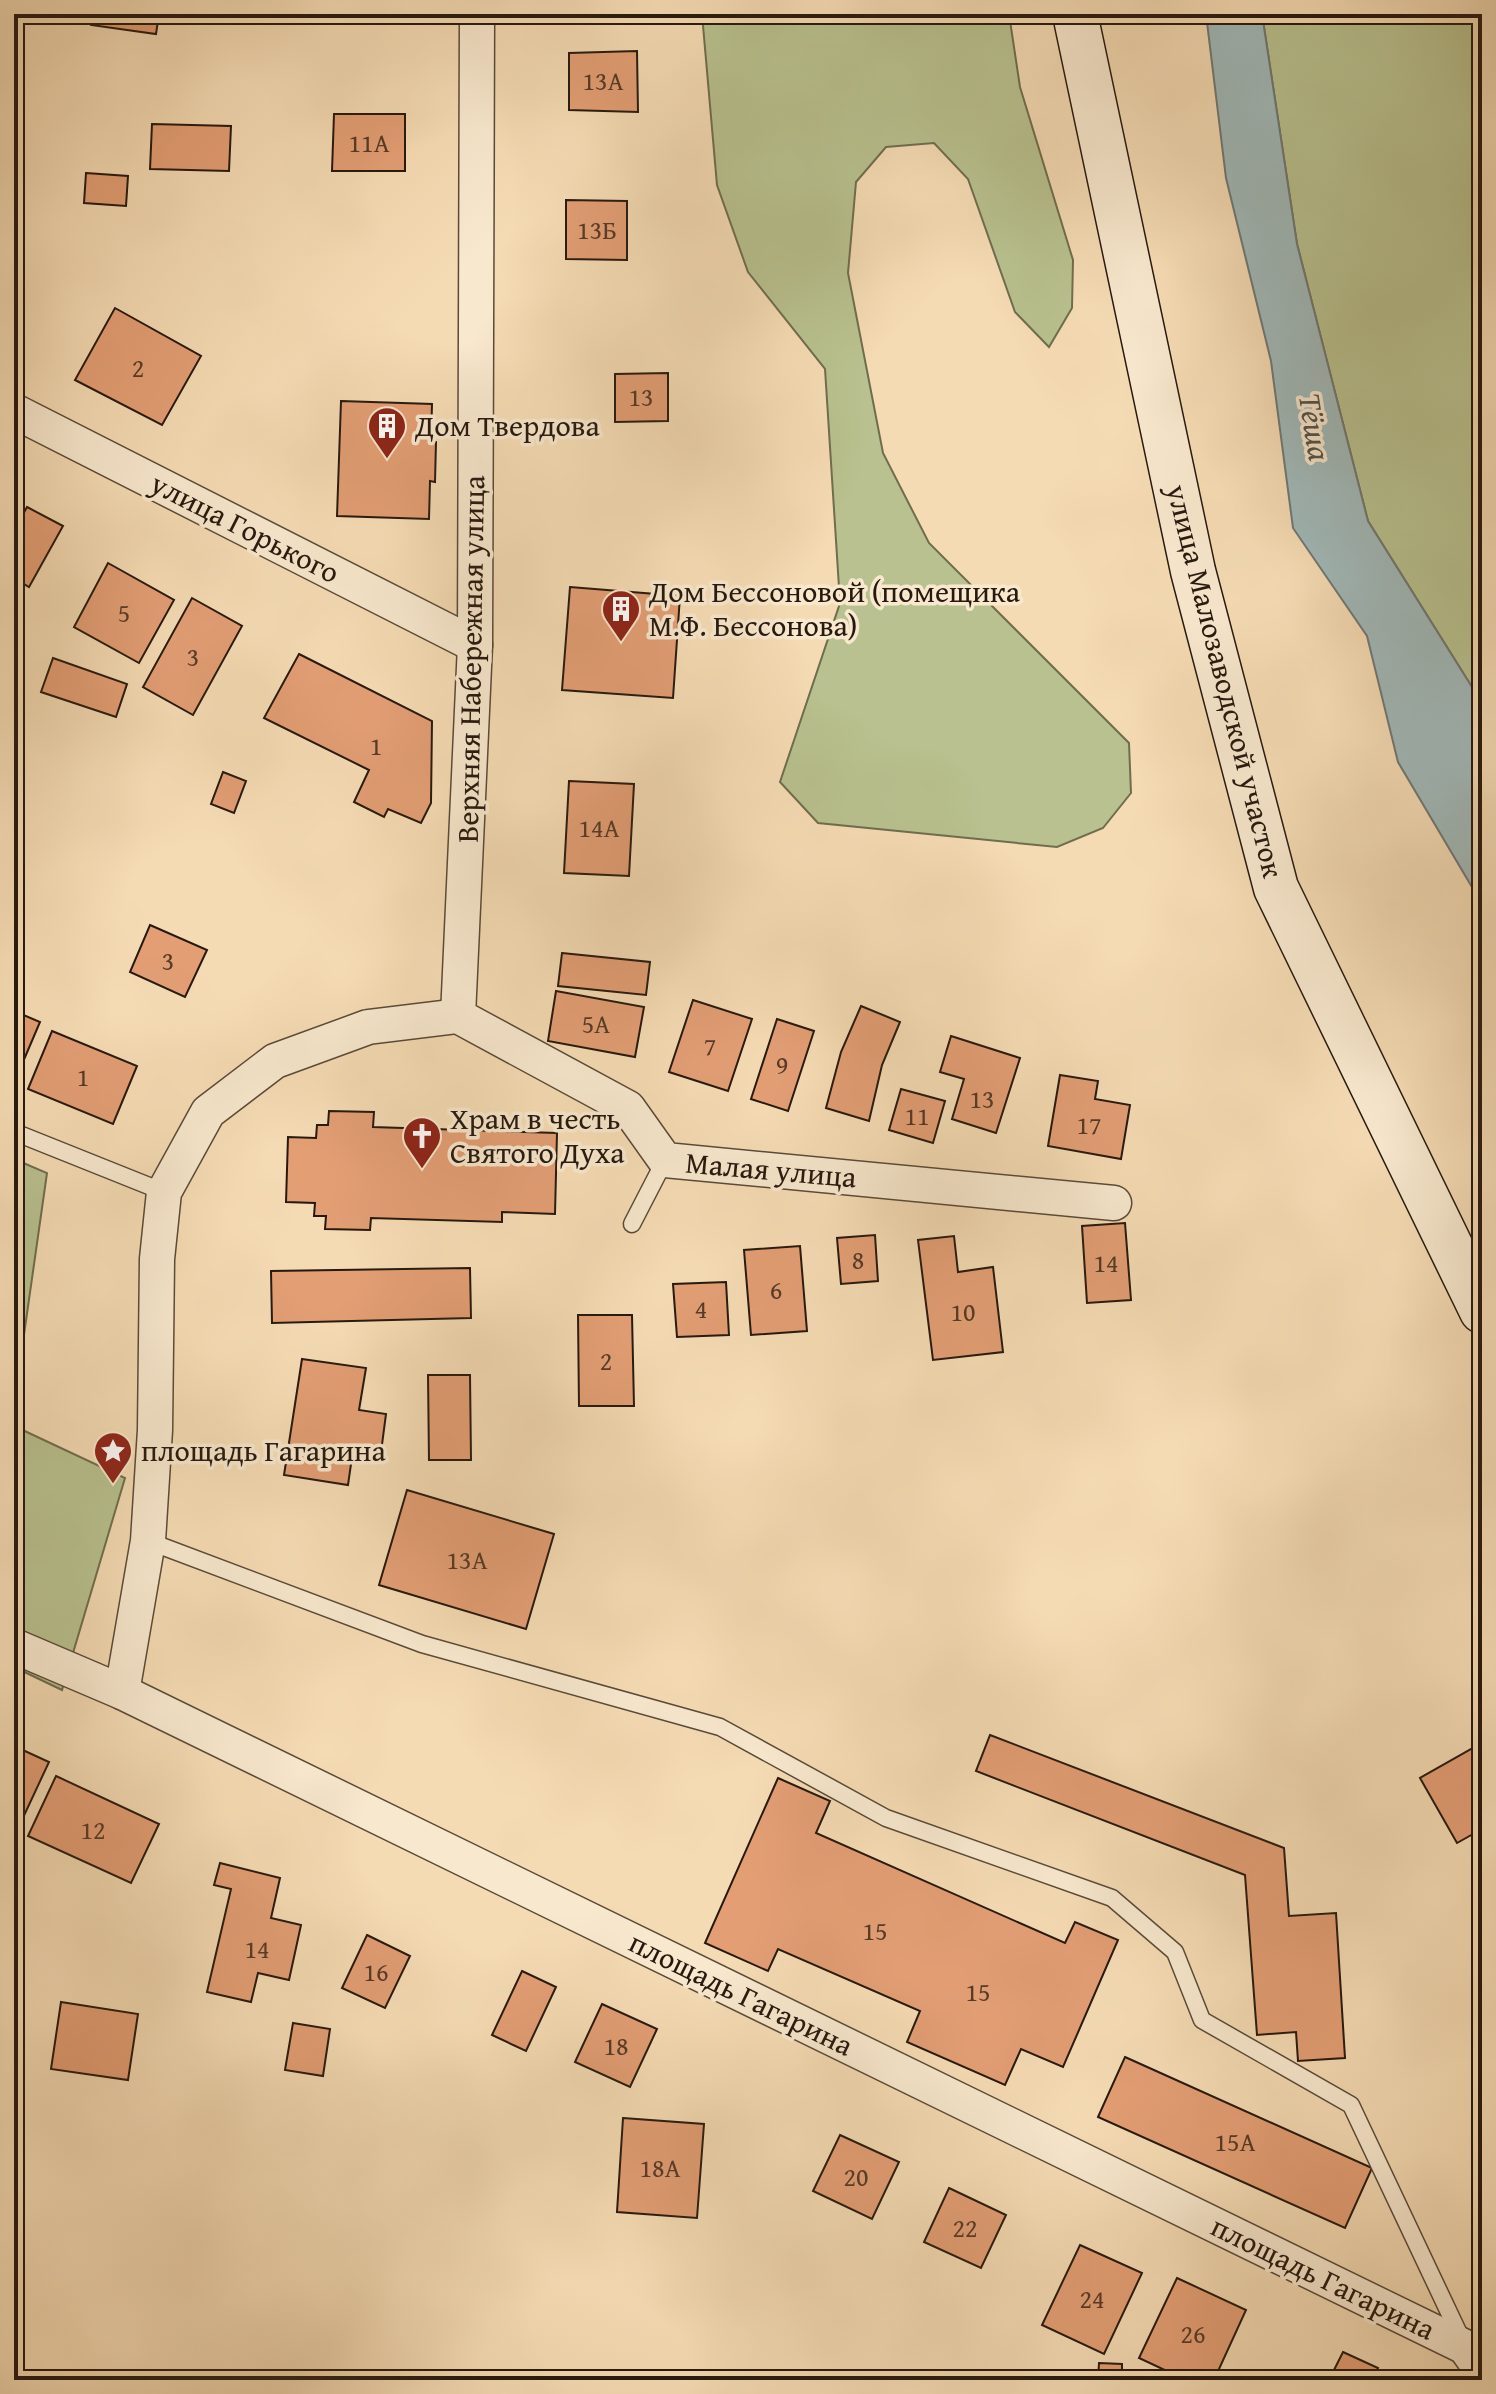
<svg xmlns="http://www.w3.org/2000/svg" width="1496" height="2394" font-family="'Gentium Book Plus',serif">
	<rect width="100%" height="100%" fill="#f5dbb4"/>
	<filter id="stains"><feTurbulence type="fractalNoise" baseFrequency=".0025" numOctaves="4"/><feColorMatrix values="0 0 0 0 .2 0 0 0 0 .09 0 0 0 0 .02 0 0 0 .5 -.17"/></filter>
	<radialGradient id="worn" r=".72"><stop offset=".6" stop-color="#630" stop-opacity="0"/><stop offset="1" stop-color="#630" stop-opacity=".3"/></radialGradient>
	<!-- green -->
	<g fill="#b8c18f" stroke="#706d4f" stroke-width="2">
		<polygon points="702,14 1009,14 1020,87 1073,260 1072,308 1049,347 1015,312 968,179 934,143 886,147 856,182 848,273 883,453 929,543 1129,743 1131,793 1103,828 1057,847 818,823 780,782 840,603 825,369 748,272 717,185"/>
		<polygon points="1262,14 1482,14 1482,703 1368,521 1297,244"/>
		<polygon points="14,1159 47,1173 14,1405"/>
		<polygon points="14,1426 125,1478 62,1690 14,1667"/>
	</g>
	<!-- water -->
	<polygon fill="#a0b8b8" stroke="#707874" stroke-width="2" points="1206,14 1262,14 1297,244 1368,521 1482,703 1482,904 1398,762 1367,636 1293,528 1271,361 1226,178"/>
	<!-- building -->
	<g fill="#e39e74" stroke="#27190f" stroke-width="2">
		<polygon points="93,14 159,14 156,34 91,25"/>
		<polygon points="637,51 638,112 569,110 569,53"/>
		<polygon points="334,114 405,114 405,171 332,171"/>
		<polygon points="152,124 231,126 229,171 150,169"/>
		<polygon points="86,173 128,176 126,206 84,203"/>
		<polygon points="566,200 627,201 627,260 566,259"/>
		<polygon points="115,308 201,356 162,425 75,380"/>
		<polygon points="668,373 668,421 615,422 615,374"/>
		<polygon points="341,401 432,404 431,441 436,442 435,482 430,481 429,519 337,516"/>
		<polygon points="27,507 63,526 29,587 14,578 14,531"/>
		<polygon points="108,563 174,600 139,663 74,627"/>
		<polygon points="570,587 680,596 673,698 562,690"/>
		<polygon points="192,598 242,626 193,715 143,687"/>
		<polygon points="299,654 432,721 431,803 421,823 388,809 384,817 354,802 369,770 264,718"/>
		<polygon points="53,658 127,684 116,717 41,692"/>
		<polygon points="223,772 246,781 234,813 211,804"/>
		<polygon points="569,781 634,784 629,876 564,873"/>
		<polygon points="150,925 207,950 185,997 130,972"/>
		<polygon points="562,953 650,962 646,995 558,986"/>
		<polygon points="556,991 644,1007 635,1057 548,1041"/>
		<polygon points="693,1000 752,1019 728,1091 669,1072"/>
		<polygon points="861,1006 900,1022 882,1065 869,1121 826,1108 841,1052"/>
		<polygon points="14,1011 40,1022 14,1083"/>
		<polygon points="777,1019 814,1031 788,1111 751,1099"/>
		<polygon points="52,1031 137,1066 113,1124 28,1089"/>
		<polygon points="951,1036 1020,1058 996,1133 952,1119 964,1079 940,1072"/>
		<polygon points="1060,1075 1098,1081 1095,1099 1130,1105 1121,1159 1048,1146"/>
		<polygon points="901,1089 945,1101 933,1143 889,1130"/>
		<polygon points="329,1111 374,1112 373,1127 557,1133 555,1214 502,1212 502,1222 371,1218 370,1230 325,1229 326,1216 314,1216 315,1203 286,1202 288,1137 316,1138 317,1125 328,1125"/>
		<polygon points="1125,1223 1131,1300 1087,1303 1082,1226"/>
		<polygon points="875,1235 878,1281 841,1284 837,1238"/>
		<polygon points="954,1236 958,1272 993,1267 1003,1352 933,1360 918,1240"/>
		<polygon points="800,1246 807,1331 751,1335 744,1250"/>
		<polygon points="470,1268 471,1318 272,1323 271,1271"/>
		<polygon points="726,1282 729,1335 677,1337 673,1284"/>
		<polygon points="578,1315 632,1315 634,1406 579,1406"/>
		<polygon points="302,1359 366,1368 359,1410 386,1414 380,1460 352,1457 348,1485 284,1475"/>
		<polygon points="428,1375 470,1375 471,1460 429,1460"/>
		<polygon points="407,1490 554,1534 526,1629 379,1585"/>
		<polygon points="990,1735 1284,1848 1289,1916 1336,1913 1345,2058 1298,2061 1296,2032 1257,2035 1245,1875 976,1771"/>
		<polygon points="14,1746 49,1762 14,1837"/>
		<polygon points="1473,1748 1482,1765 1482,1829 1457,1843 1420,1778"/>
		<polygon points="56,1776 159,1824 131,1883 28,1836"/>
		<polygon points="778,1778 830,1801 816,1833 1065,1943 1075,1922 1118,1940 1063,2067 1021,2049 1005,2085 907,2042 920,2011 778,1949 768,1971 705,1943"/>
		<polygon points="220,1863 280,1878 271,1918 301,1925 289,1980 258,1973 251,2002 207,1992 231,1889 214,1885"/>
		<polygon points="367,1935 410,1956 385,2008 342,1988"/>
		<polygon points="522,1971 556,1987 526,2051 492,2035"/>
		<polygon points="61,2002 138,2014 128,2080 51,2069"/>
		<polygon points="602,2004 657,2029 630,2087 575,2062"/>
		<polygon points="293,2023 330,2029 323,2076 285,2070"/>
		<polygon points="1125,2057 1372,2168 1345,2228 1098,2117"/>
		<polygon points="623,2118 704,2124 697,2218 617,2212"/>
		<polygon points="840,2135 899,2162 872,2219 813,2191"/>
		<polygon points="949,2188 1006,2215 981,2268 924,2242"/>
		<polygon points="1080,2245 1142,2273 1104,2354 1042,2325"/>
		<polygon points="1177,2278 1246,2310 1214,2380 1186,2380 1139,2358"/>
		<polygon points="1343,2352 1378,2368 1372,2380 1329,2380"/>
		<polygon points="1099,2363 1122,2364 1122,2380 1098,2380"/>
	</g>
	<g fill="none" stroke-linecap="round" stroke-linejoin="round">
		<!-- lane casing -->
		<g stroke="#5a4a38" stroke-width="19">
			<g id="lane">
				<polyline points="14,1132 164,1192"/>
				<polyline points="632,1224 665,1160"/>
				<polyline points="148,1541 422,1644 720,1727 886,1818 1112,1898 1175,1952 1202,2020 1351,2105 1462,2340"/>
			</g>
		</g>
		<!-- street casing -->
		<g stroke="#5a4a38" stroke-width="37">
			<g id="street">
				<polyline points="14,411 475,645"/>
				<polyline points="458,1016 475,645 477,14"/>
				<polyline points="14,1646 122,1692 1465,2347 1482,2371"/>
				<polyline points="122,1692 148,1541 155,1430 157,1259 164,1192 208,1112 275,1061 368,1027 458,1016 628,1108 665,1160 1114,1203"/>
			</g>
		</g>
		<!-- secondary casing -->
		<g stroke="#27190f" stroke-width="47">
			<polyline id="secondary" points="1075,14 1193,571 1276,888 1482,1311"/>
		</g>
		<!-- lane -->
		<use href="#lane" stroke="#f8e8ce" stroke-width="16"/>
		<!-- street -->
		<use href="#street" stroke="#f8e8ce" stroke-width="34"/>
		<!-- secondary -->
		<use href="#secondary" stroke="#f8e8ce" stroke-width="44"/>
	</g>
	<!-- icons -->
	<defs>
		<g id="building-pin" transform="scale(2)"><path d="M0 17L-7.5 6A9.5 9.5 0 1 1 7.5 6Z" fill="#8f2418" stroke="#f8e8ce"/><path d="M-4-6H4V6H1V3H-1V6H-4ZM-2.5-4.3h1.7v1.8h-1.7ZM.8-4.3h1.7v1.8H.8ZM-2.5-1h1.7V.8h-1.7ZM.8-1h1.7V.8H.8Z" fill="#fff"/></g>
		<g id="church-pin" transform="scale(2)"><path d="M0 17L-7.5 6A9.5 9.5 0 1 1 7.5 6Z" fill="#8f2418" stroke="#f8e8ce"/><path d="M-1.2-6h2.4v3.5h3.3v2.4h-3.3V6h-2.4V-.1h-3.3v-2.4h3.3Z" fill="#fff"/></g>
		<g id="sight-pin" transform="scale(2)"><path d="M0 17L-7.5 6A9.5 9.5 0 1 1 7.5 6Z" fill="#8f2418" stroke="#f8e8ce"/><path d="M0-6L1.8-2.2L6-1.7L2.9 1.2L3.7 5.4L0 3.3L-3.7 5.4L-2.9 1.2L-6-1.7L-1.8-2.2Z" fill="#fff"/></g>
	</defs>
	<g fill-rule="evenodd">
		<use href="#building-pin" x="387" y="426"/>
		<use href="#building-pin" x="621" y="609"/>
		<use href="#church-pin" x="422" y="1136"/>
		<use href="#sight-pin" x="113" y="1451"/>
	</g>
	<g text-anchor="middle" stroke-width="7" stroke-linejoin="round" paint-order="stroke">
		<!-- number labels -->
		<g font-size="26" fill="#563a28">
			<text x="603" y="90">13А</text>
			<text x="369" y="152">11А</text>
			<text x="597" y="239">13Б</text>
			<text x="138" y="377">2</text>
			<text x="641" y="406">13</text>
			<text x="124" y="622">5</text>
			<text x="193" y="666">3</text>
			<text x="376" y="755">1</text>
			<text x="599" y="837">14А</text>
			<text x="168" y="970">3</text>
			<text x="596" y="1033">5А</text>
			<text x="710" y="1055">7</text>
			<text x="782" y="1074">9</text>
			<text x="83" y="1086">1</text>
			<text x="982" y="1108">13</text>
			<text x="917" y="1125">11</text>
			<text x="1089" y="1134">17</text>
			<text x="858" y="1269">8</text>
			<text x="1106" y="1272">14</text>
			<text x="776" y="1299">6</text>
			<text x="701" y="1318">4</text>
			<text x="963" y="1321">10</text>
			<text x="606" y="1370">2</text>
			<text x="467" y="1569">13А</text>
			<text x="93" y="1839">12</text>
			<text x="875" y="1940">15</text>
			<text x="257" y="1958">14</text>
			<text x="376" y="1981">16</text>
			<text x="978" y="2001">15</text>
			<text x="616" y="2055">18</text>
			<text x="1235" y="2151">15А</text>
			<text x="660" y="2177">18А</text>
			<text x="856" y="2186">20</text>
			<text x="965" y="2237">22</text>
			<text x="1092" y="2308">24</text>
			<text x="1193" y="2343">26</text>
		</g>
		<!-- poi labels -->
		<g font-size="30" fill="#27190f" stroke="#f8e8ce" text-anchor="start">
			<text x="415" y="436">Дом Твердова</text>
			<text x="649" y="602">Дом Бессоновой (помещика<tspan x="649" dy="34">М.Ф. Бессонова)</tspan></text>
			<text x="450" y="1129">Храм в честь<tspan x="450" dy="34">Святого Духа</tspan></text>
			<text x="141" y="1461">площадь Гагарина</text>
		</g>
		<!-- street labels -->
		<g font-size="30" fill="#27190f" stroke="#f8e8ce">
			<text transform="translate(245 528) rotate(27)" y="10">улица Горького</text>
			<text transform="translate(471 659) rotate(-89)" y="10">Верхняя Набережная улица</text>
			<text transform="translate(1225 681) rotate(76)" y="10">улица Малозаводской участок</text>
			<text transform="translate(771 1170) rotate(5)" y="10">Малая улица</text>
			<text transform="translate(741 1994) rotate(26)" y="10">площадь Гагарина</text>
			<text transform="translate(1323 2278) rotate(26)" y="10">площадь Гагарина</text>
		</g>
		<!-- water labels -->
		<g font-size="32" font-style="italic" fill="#51514a" stroke="#f8e8ce">
			<text transform="translate(1315 427) rotate(81)" y="11">Тёша</text>
		</g>
	</g>
	<!-- margin -->
	<rect width="1496" height="2394" fill="none" stroke="#f5dbb4" stroke-width="48"/>
	<rect x="16" y="16" width="1464" height="2362" fill="none" stroke="#27190f" stroke-width="4"/>
	<rect x="24" y="24" width="1448" height="2346" fill="none" stroke="#27190f" stroke-width="2"/>
	<rect width="100%" height="100%" filter="url(#stains)"/>
	<rect width="100%" height="100%" fill="url(#worn)"/>
</svg>
